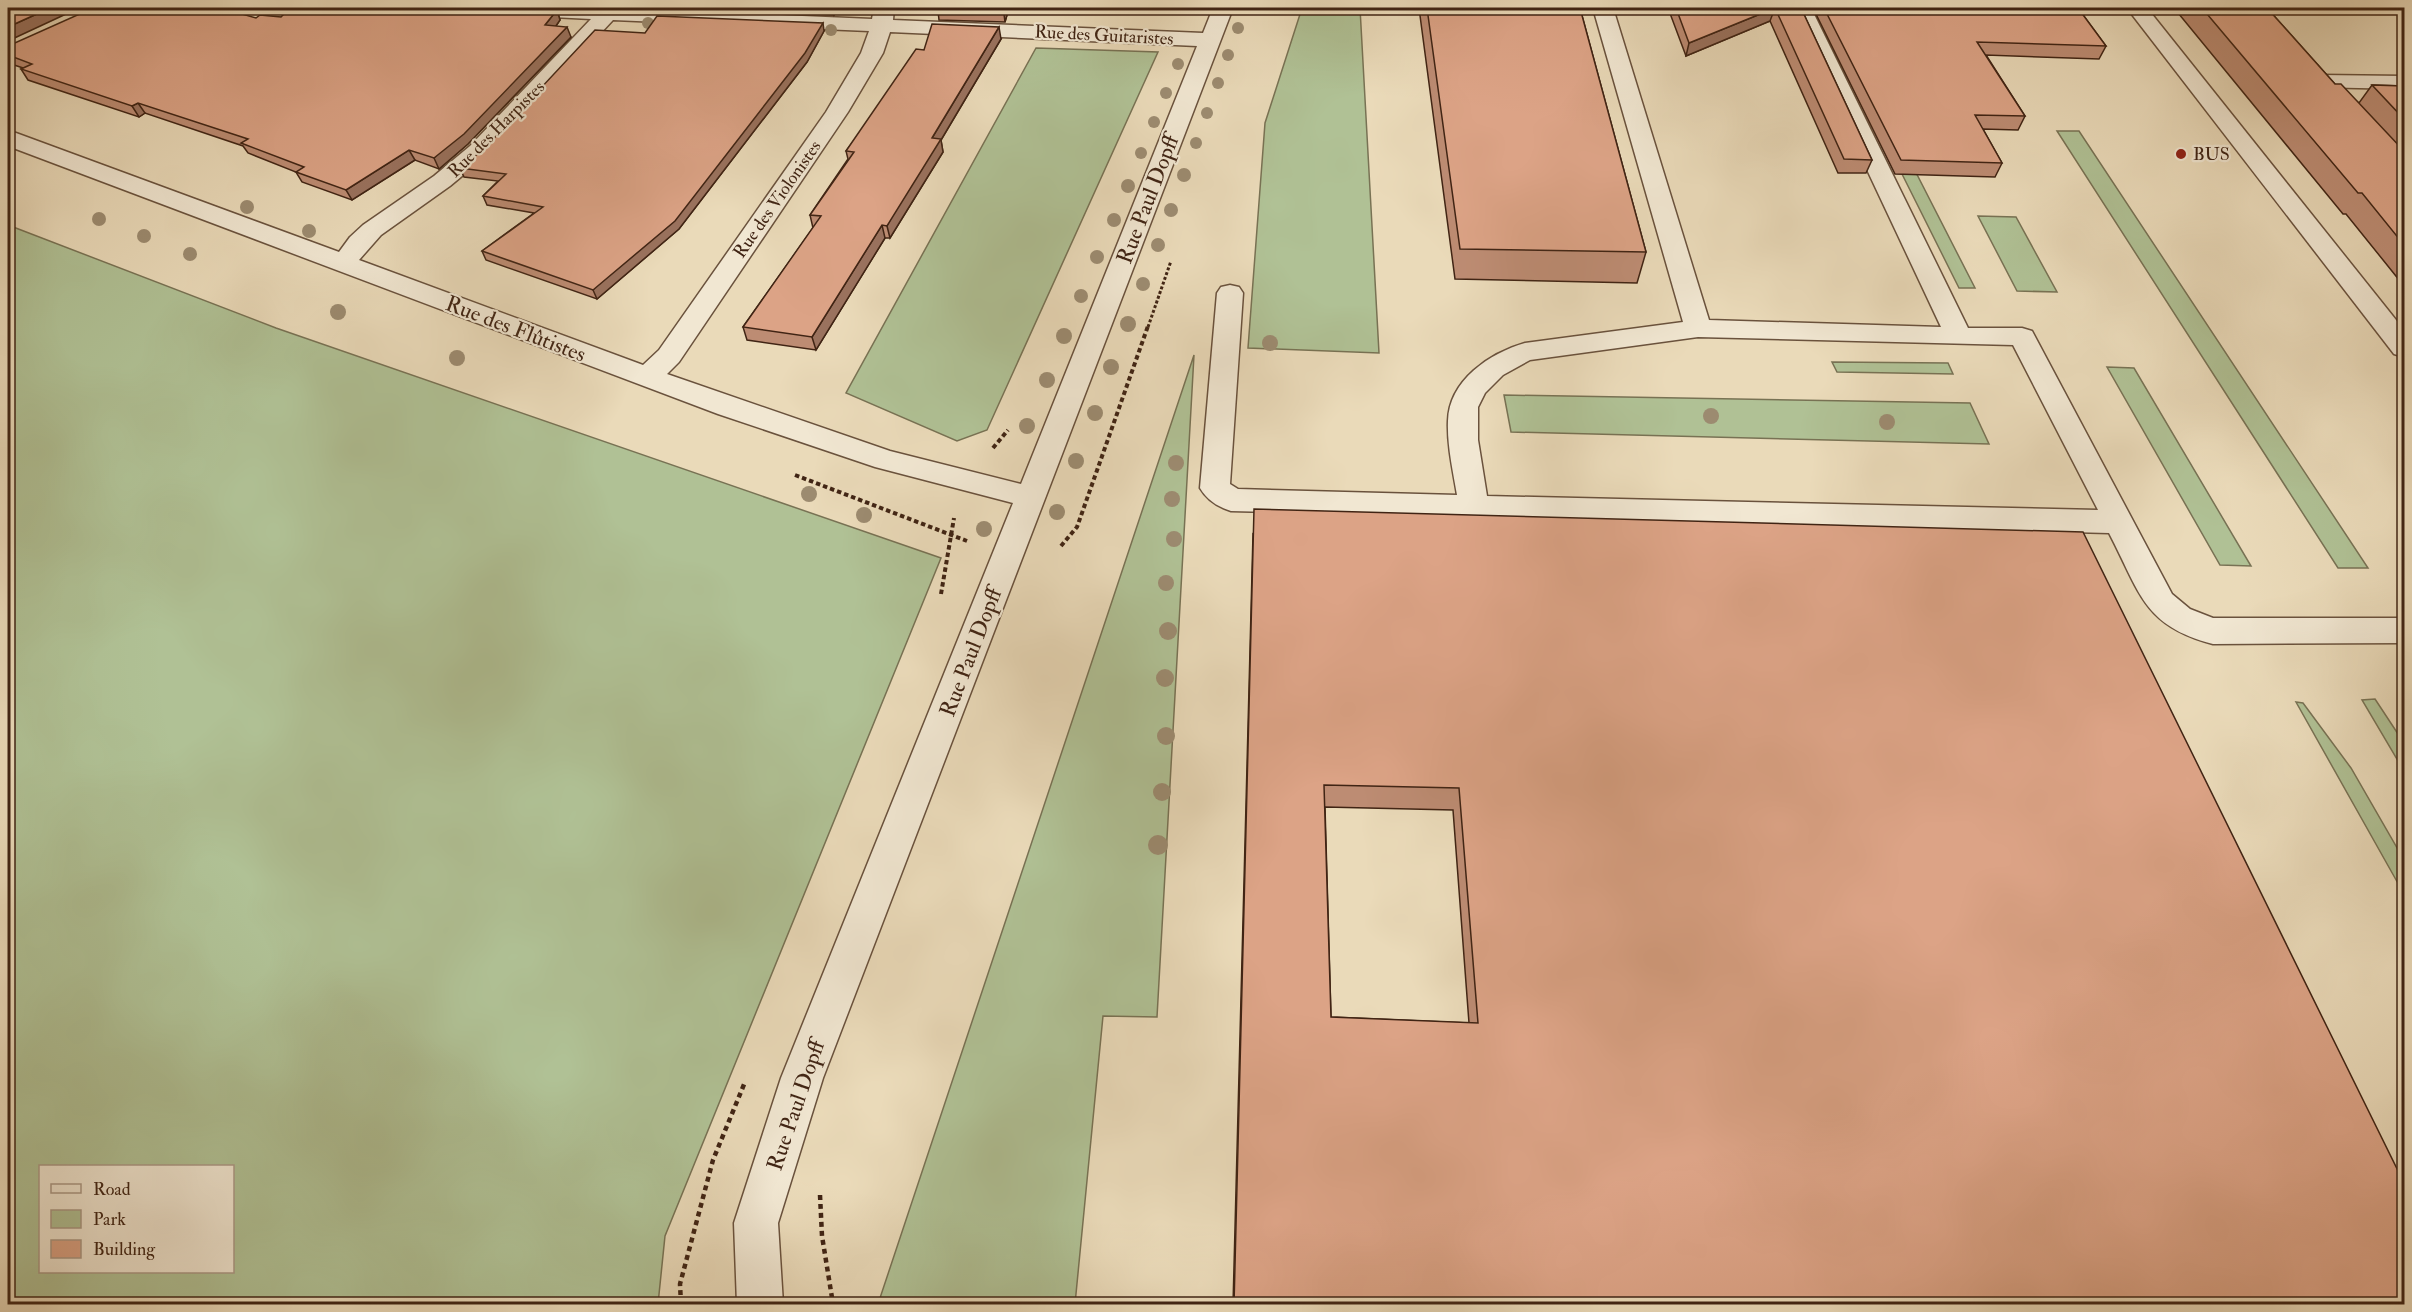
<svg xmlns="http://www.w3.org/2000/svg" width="2412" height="1312" font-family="'IM FELL Double Pica',serif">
	<rect width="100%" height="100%" fill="#eadab9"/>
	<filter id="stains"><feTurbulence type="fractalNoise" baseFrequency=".00333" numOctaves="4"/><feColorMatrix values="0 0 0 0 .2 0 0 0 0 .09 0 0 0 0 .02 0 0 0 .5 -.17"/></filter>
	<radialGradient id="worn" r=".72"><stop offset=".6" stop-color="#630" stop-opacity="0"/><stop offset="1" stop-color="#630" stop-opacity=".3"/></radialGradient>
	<!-- green -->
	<g fill="#b0c195" stroke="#787254" stroke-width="1.5" fill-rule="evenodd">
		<polygon points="1302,8 1360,8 1379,353 1248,348 1265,123"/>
		<polygon points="1036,48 1158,52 987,430 957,441 846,393"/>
		<polygon points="1871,112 1885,112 1975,288 1959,288"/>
		<polygon points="2057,131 2079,131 2368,568 2338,568"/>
		<polygon points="1978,216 2016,217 2057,292 2017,291"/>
		<path d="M8,225L276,328L941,558L665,1236L658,1304H8ZM40,1166H232V1272H40Z"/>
		<polygon points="1194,355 1157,1017 1103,1016 1075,1304 878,1304"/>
		<polygon points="1832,362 1948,363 1953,374 1837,372"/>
		<polygon points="2107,367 2134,368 2251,566 2220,565"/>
		<polygon points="1504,395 1970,403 1989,444 1511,432"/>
		<polygon points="2375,699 2404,743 2404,771 2362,700"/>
		<polygon points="2296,702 2303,703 2351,768 2404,860 2404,894"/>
	</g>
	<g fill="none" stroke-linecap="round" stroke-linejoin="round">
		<!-- minor casing -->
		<g stroke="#6a523d" stroke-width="3">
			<g id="minor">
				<path d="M484,8H622L872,19L874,8H894L893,20L1203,33L1213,8H1233L823,1078L778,1223L783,1304H737L734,1223L781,1078L1013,503L875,467L718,414L8,146V131L16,133L339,252L350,237L363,225L434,176L470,146L591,19L494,14L487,12ZM613,20L869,31L861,53L826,112L659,350L643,365L359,260L381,235L450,186L486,156ZM890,32L1197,46L1021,484L890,451L667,374L679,362L848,112L883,53Z"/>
				<path d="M1593,8H1613L1709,320L1941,327L1791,8H1811L1968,328H2022L2032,331L2172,594L2190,609L2213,618H2404V643L2213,644C2143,626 2140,592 2109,533L1231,511C1218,507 1207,500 1200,488L1217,293L1221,287L1230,285L1239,287L1243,293L1230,484L1238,489L1457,495C1453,471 1447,445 1448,421C1449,380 1490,353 1525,343L1683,322ZM1698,337L2013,345L2098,510L1487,496L1478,440V407L1485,393L1503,375L1530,360Z"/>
				<polygon points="2127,8 2147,8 2404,330 2404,357 2394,354"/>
				<polygon points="2321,75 2404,76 2404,89 2313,87 2310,82 2313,77"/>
			</g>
		</g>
		<!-- path-far2 -->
		<polyline stroke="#402414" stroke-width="3" stroke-dasharray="3 2" stroke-linecap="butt" points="1148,327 1171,261"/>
		<!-- path-far1 -->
		<g stroke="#402414" stroke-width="4" stroke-dasharray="4.5 3" stroke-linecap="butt">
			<polyline points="993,448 1008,430"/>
			<polyline points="795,475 967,541"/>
			<polyline points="1061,546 1077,527 1148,326"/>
			<polyline points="941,594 954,518"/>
		</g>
		<!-- path -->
		<g stroke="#402414" stroke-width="4.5" stroke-dasharray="5 4" stroke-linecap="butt">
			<polyline points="820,1195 822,1236 833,1304"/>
			<polyline points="681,1304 680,1284 713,1160 745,1082"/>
		</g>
		<!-- minor -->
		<use href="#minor" fill="#f1e7d2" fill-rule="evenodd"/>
	</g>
	<!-- trees -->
	<g fill="#9c8b70">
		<circle cx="648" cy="23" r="6"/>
		<circle cx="1238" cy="28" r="6"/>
		<circle cx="831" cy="30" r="6"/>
		<circle cx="1228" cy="55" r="6"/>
		<circle cx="1178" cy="64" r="6"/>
		<circle cx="1218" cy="83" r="6"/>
		<circle cx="1166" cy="93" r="6"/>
		<circle cx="1207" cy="113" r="6"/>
		<circle cx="1154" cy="122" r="6"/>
		<circle cx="1196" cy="143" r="6"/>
		<circle cx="1141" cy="153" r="6"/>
		<circle cx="1184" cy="175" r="7"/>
		<circle cx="1128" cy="186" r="7"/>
		<circle cx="247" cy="207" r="7"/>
		<circle cx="1171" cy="210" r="7"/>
		<circle cx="99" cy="219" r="7"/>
		<circle cx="1114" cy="220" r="7"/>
		<circle cx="309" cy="231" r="7"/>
		<circle cx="144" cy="236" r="7"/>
		<circle cx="1158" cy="245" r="7"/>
		<circle cx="190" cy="254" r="7"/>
		<circle cx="1097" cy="257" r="7"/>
		<circle cx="1143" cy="284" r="7"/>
		<circle cx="1081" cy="296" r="7"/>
		<circle cx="338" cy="312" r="8"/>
		<circle cx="1128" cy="324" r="8"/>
		<circle cx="1064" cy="336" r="8"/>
		<circle cx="1270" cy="343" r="8"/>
		<circle cx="457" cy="358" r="8"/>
		<circle cx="1111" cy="367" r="8"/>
		<circle cx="1047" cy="380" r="8"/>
		<circle cx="1095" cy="413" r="8"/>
		<circle cx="1711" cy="416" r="8"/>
		<circle cx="1887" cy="422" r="8"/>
		<circle cx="1027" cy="426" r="8"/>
		<circle cx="1076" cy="461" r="8"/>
		<circle cx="1176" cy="463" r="8"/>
		<circle cx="809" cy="494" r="8"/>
		<circle cx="1172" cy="499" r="8"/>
		<circle cx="1057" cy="512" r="8"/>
		<circle cx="864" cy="515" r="8"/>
		<circle cx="984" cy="529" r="8"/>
		<circle cx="1174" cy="539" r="8"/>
		<circle cx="1166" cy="583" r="8"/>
		<circle cx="1168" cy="631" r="9"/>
		<circle cx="1165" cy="678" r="9"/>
		<circle cx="1166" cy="736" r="9"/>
		<circle cx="1162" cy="792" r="9"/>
		<circle cx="1158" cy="845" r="10"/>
	</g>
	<!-- wall -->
	<g fill="#bd8c73" stroke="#402414" stroke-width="1.5" fill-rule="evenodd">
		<polygon points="670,8 837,8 834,15"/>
		<polygon points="1009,8 1005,22 939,20 938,11"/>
		<polygon points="1419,8 1580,8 1646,252 1637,283 1455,279"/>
		<polygon points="1668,8 1801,8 1872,160 1866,173 1838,173 1770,21 1686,56"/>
		<polygon points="1813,8 2078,8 2106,46 2099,59 1986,55 2025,116 2018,130 1983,129 2002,163 1995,177 1895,174"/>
		<polygon points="2174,8 2267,8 2335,84 2359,103 2372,85 2404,86 2404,286 2346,214 2343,214"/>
		<polygon points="557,10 560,20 556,26 571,37 468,144 439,169 415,160 352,200 302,182 296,172 248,153 243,146 145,113 139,117 28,80 21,69 23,68 8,63 8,46 256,18"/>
		<polygon points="824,31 807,62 679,229 597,299 486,260 482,251 534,213 487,205 483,196 498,181 464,177 460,168"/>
		<polygon points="1001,39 941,140 943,152 890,238 885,238 816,350 747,340 743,327 813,228 810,215 848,159 846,151 924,50"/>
		<path d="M1253,534L2404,1305H1233ZM1325,807L1453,810L1469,1023L1331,1017Z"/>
	</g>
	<!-- shaded-wall -->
	<g fill="#9a725e" stroke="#402414" stroke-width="1.5">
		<polygon points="50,8 79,8 8,41 8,27"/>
		<polygon points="832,8 837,8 834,15"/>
		<polygon points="1006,8 1009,8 1005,22 1004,14"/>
		<polygon points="1775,8 1770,21 1686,56 1689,43"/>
		<polygon points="557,10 560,20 549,36 545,25"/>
		<polygon points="823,23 824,31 807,62 679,229 597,299 593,290"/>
		<polygon points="567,27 571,37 468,144 439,169 434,158"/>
		<polygon points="999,27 1001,39 941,140 943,152 890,238 887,226 932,138"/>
		<polygon points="138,103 145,113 139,117 132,106"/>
		<polygon points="409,150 415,160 352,200 346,190"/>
		<polygon points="882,225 885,238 816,350 812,337"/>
	</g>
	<!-- building -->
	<g fill="#dca386" stroke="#402414" stroke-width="1.5" fill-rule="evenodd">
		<polygon points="8,8 50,8 8,27"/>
		<polygon points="93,8 221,8 256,18 260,15 281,17 290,8 517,8 557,10 545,25 567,27 464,134 434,158 409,150 346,190 296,172 304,167 241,143 248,139 138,103 132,106 21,69 32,64 8,55 8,46"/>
		<polygon points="939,8 1006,8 1004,14 938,11"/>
		<polygon points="1427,8 1580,8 1646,252 1460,249"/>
		<polygon points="1676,8 1801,8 1872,160 1844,159 1775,8 1689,43"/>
		<polygon points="1824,8 2078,8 2106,46 1977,42 2025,116 1975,115 2002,163 1901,160"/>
		<polygon points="2202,8 2267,8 2335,84 2341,84 2404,151 2404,245 2362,193 2358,193"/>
		<polygon points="657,16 823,23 805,53 675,221 593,290 482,251 543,207 483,196 506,174 460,168 484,149 595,30 645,33"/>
		<polygon points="932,24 999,27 932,138 941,139 887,226 882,225 812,337 743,327 821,216 810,215 854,152 846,151 916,49 924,50"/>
		<polygon points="2372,85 2404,86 2404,119"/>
		<path d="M1254,509L2083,532L2404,1183V1305H1234ZM1324,785L1459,788L1478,1023L1331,1017Z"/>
	</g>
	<!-- markers -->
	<circle fill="#8f2418" stroke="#f1e7d2" stroke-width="2" cx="2181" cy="154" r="6"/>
	<g text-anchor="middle" stroke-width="4.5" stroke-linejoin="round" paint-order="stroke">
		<!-- far-street labels -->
		<g font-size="18" fill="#402414" stroke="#f1e7d2">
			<text transform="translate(1104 35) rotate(3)" y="6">Rue des Guitaristes</text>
			<text transform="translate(496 129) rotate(-45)" y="6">Rue des Harpistes</text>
			<text transform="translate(777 199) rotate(-55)" y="6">Rue des Violonistes</text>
		</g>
		<!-- far-poi labels -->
		<g font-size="18" fill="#402414" stroke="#f1e7d2" text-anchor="start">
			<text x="2193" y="160">BUS</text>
		</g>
		<!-- street labels -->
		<g font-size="22" fill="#402414" stroke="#f1e7d2">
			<text transform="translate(1147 199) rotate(-69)" y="8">Rue Paul Dopff</text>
			<text transform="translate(516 328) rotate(21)" y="8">Rue des Flûtistes</text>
			<text transform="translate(970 652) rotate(-69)" y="8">Rue Paul Dopff</text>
			<text transform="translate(795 1105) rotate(-71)" y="8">Rue Paul Dopff</text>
		</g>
	</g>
	<!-- margin -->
	<rect width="2412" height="1312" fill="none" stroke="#eadab9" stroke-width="30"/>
	<rect x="9" y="9" width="2394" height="1294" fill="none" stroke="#402414" stroke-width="3"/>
	<rect x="15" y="15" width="2382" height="1282" fill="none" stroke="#402414" stroke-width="1.5"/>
	<!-- legend -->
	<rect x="39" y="1165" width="195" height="108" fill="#f1e7d2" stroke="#aa9986" stroke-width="1.5"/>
	<rect x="51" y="1184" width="30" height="9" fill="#f1e7d2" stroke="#aa9986" stroke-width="1.5"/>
	<text x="93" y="1195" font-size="18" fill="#402414">Road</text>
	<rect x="51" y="1210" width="30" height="18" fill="#b0c195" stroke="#aa9986" stroke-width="1.5"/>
	<text x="93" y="1225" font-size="18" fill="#402414">Park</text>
	<rect x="51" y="1240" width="30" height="18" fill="#dca386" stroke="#aa9986" stroke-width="1.5"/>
	<text x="93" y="1255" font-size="18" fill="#402414">Building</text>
	<rect width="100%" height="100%" filter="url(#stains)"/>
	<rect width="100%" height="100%" fill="url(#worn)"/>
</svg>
